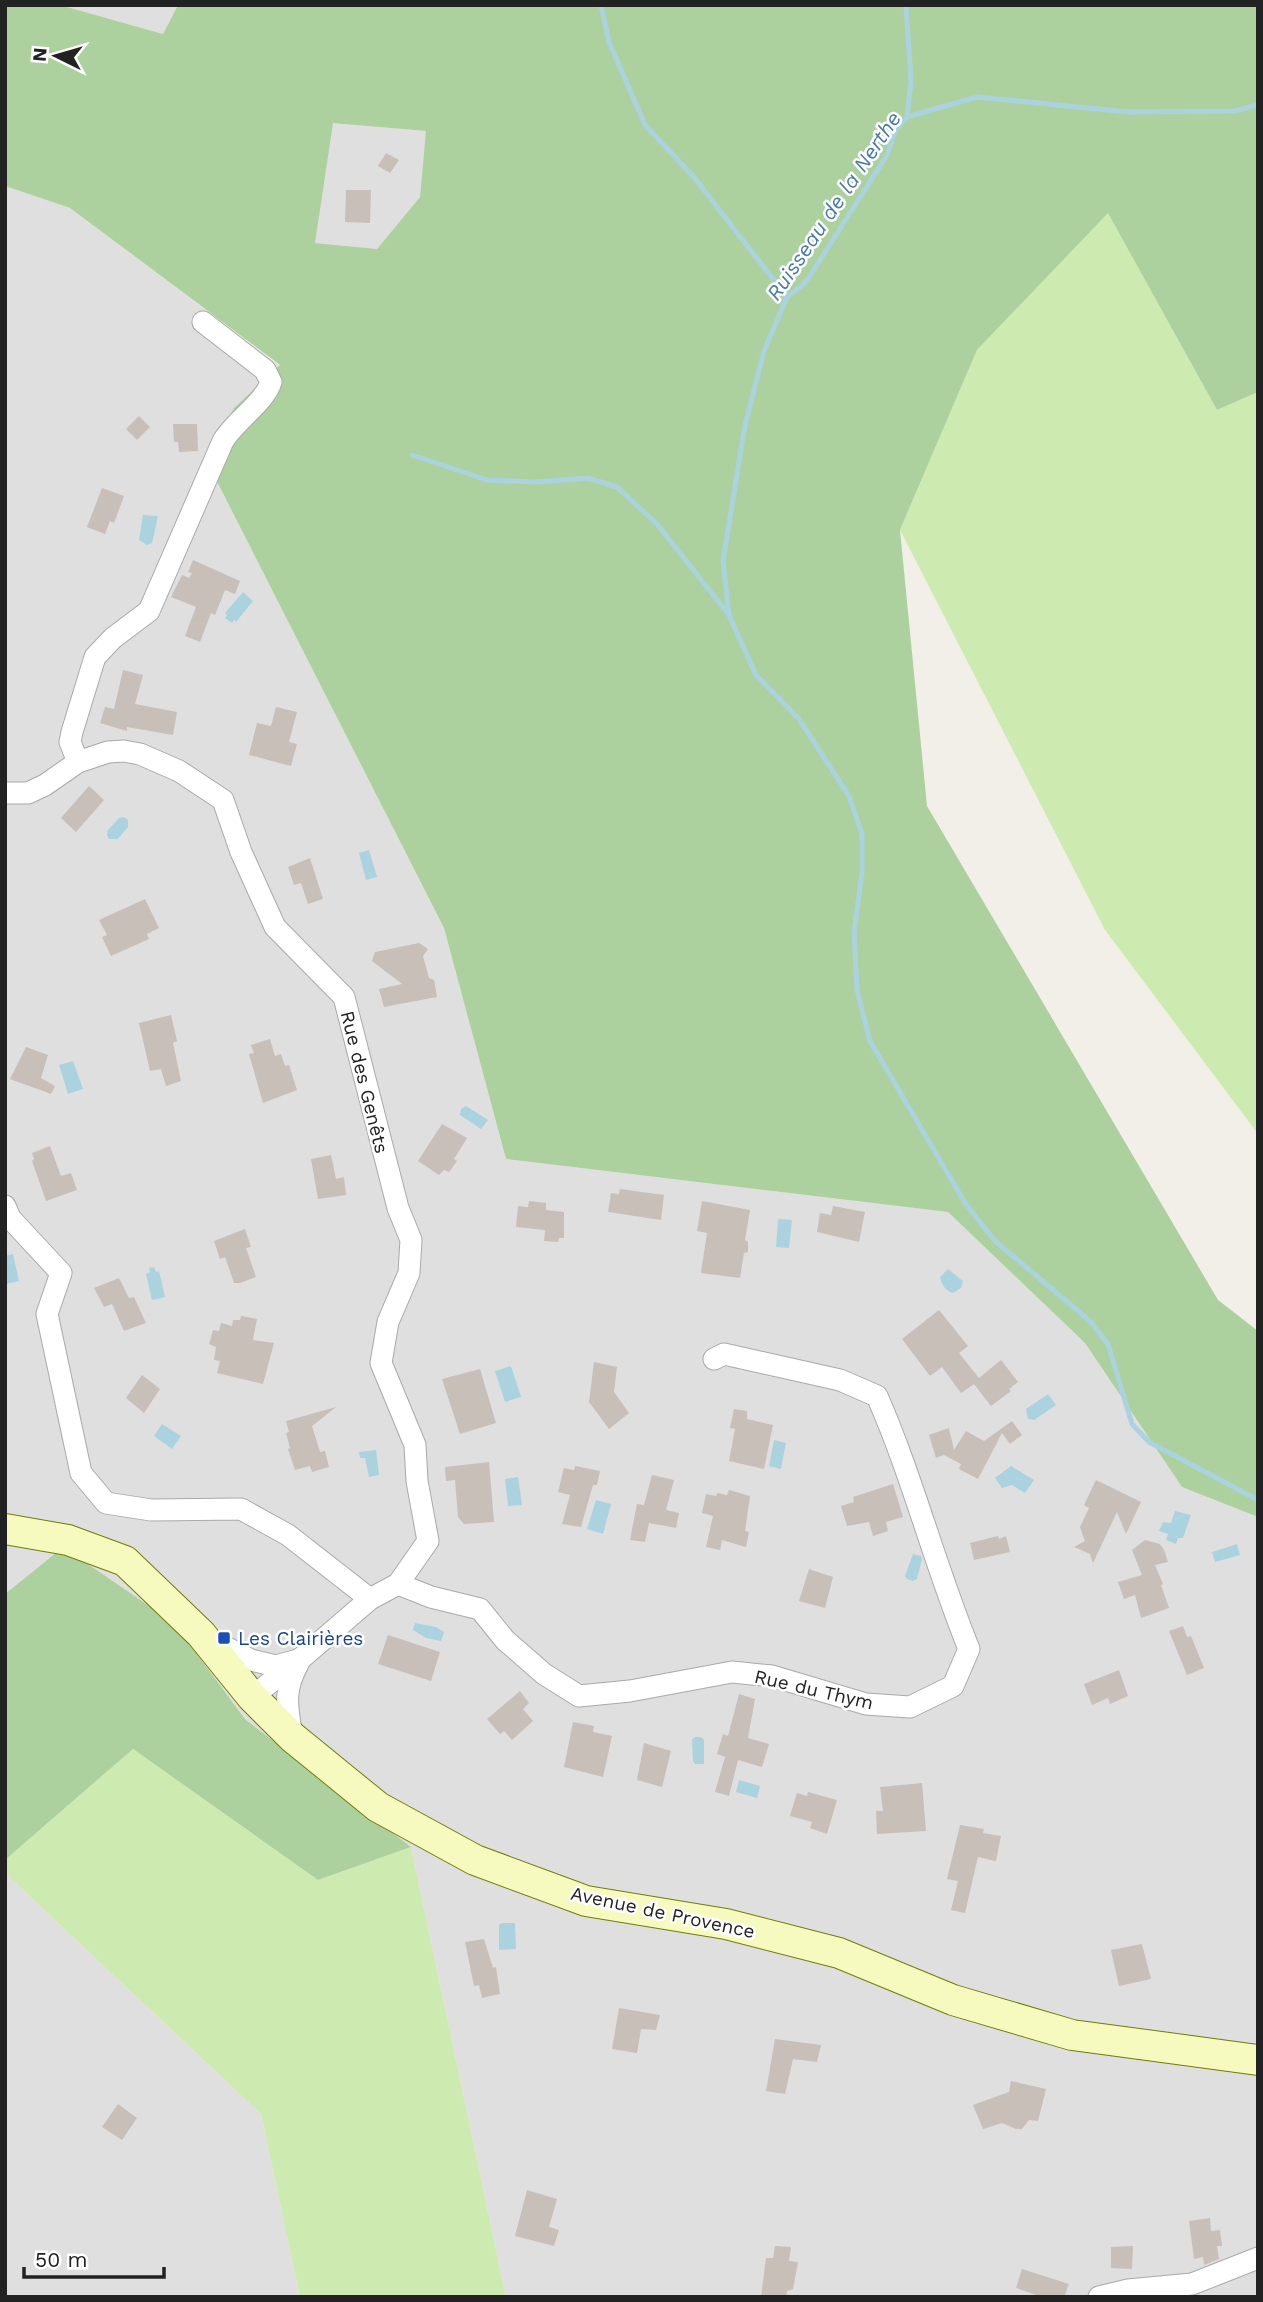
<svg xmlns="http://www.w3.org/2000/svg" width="1263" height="2302" font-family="'Work Sans',sans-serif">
	<rect width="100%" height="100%" fill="#f2efe9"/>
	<!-- residential -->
	<g fill="#e0dfdf">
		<polygon points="60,5 178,5 163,34"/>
		<polygon points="332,122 427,131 420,197 377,249 315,243"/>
		<polygon points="5,186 70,208 280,366 234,408 206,460 444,928 506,1159 948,1212 1085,1343 1182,1487 1258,1517 1258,2297 506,2297 411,1847 245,1719 174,1623 62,1547 5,1594"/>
		<polygon points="5,1873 261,2114 300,2297 5,2297"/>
	</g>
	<!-- grass -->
	<g fill="#cdebb0">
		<polygon points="1108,212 1217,410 1258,392 1258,1134 1105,930 900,530 977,350"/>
		<polygon points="133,1749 318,1880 411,1847 506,2297 300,2297 261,2114 5,1873 5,1860"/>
	</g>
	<!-- forest -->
	<g fill="#add19e" fill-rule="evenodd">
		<path d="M5,5H60L163,34L178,5H1258V392L1217,410L1108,213L977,350L900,530L927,806L1218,1300L1258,1331V1517L1182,1487L1085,1343L948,1212L506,1159L444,928L206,460L234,408L280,365L70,208L5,186ZM333,123L426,131L420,197L377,249L315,243Z"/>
		<polygon points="63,1547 174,1623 245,1719 411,1847 318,1880 133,1749 5,1860 5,1594"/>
	</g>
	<!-- water -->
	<g fill="#aad3df">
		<polygon points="143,515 158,516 152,543 147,545 139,540"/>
		<polygon points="243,592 253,601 236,622 234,620 232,623 225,618 227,615 225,613"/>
		<polygon points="124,817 128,820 128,827 118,839 109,839 107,835 108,830 119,818"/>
		<polygon points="369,850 377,877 366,880 359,853"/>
		<polygon points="73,1061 83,1089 68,1094 59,1065"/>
		<polygon points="466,1106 488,1120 481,1129 460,1115 461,1109"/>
		<polygon points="778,1219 792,1220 789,1248 776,1247"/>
		<polygon points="13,1254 19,1281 6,1284 5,1256"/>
		<polygon points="154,1267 156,1272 159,1271 165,1297 152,1300 146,1274 150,1272 149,1268"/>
		<path d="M948,1269L963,1281L961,1288L953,1293C945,1291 941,1283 940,1277Z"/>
		<polygon points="511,1366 521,1397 505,1402 495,1371"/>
		<polygon points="1048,1394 1056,1405 1034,1420 1028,1419 1026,1409"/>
		<polygon points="162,1424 181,1436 172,1449 154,1436"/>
		<polygon points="774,1440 786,1443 781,1469 769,1466"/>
		<polygon points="376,1450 379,1475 369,1477 365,1458 360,1458 359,1452"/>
		<polygon points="1011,1466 1034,1480 1025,1493 1012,1485 1002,1488 995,1478"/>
		<polygon points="518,1477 522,1505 508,1506 505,1479"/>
		<polygon points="596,1500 611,1504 603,1534 587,1529"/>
		<polygon points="1175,1511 1191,1515 1183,1538 1178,1538 1176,1544 1166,1540 1168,1534 1159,1531 1163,1522 1171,1523"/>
		<polygon points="1237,1544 1240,1555 1215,1562 1212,1552"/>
		<polygon points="913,1554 921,1556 922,1559 917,1579 913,1581 907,1579 905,1576"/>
		<polygon points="415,1623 436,1627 444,1632 441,1641 426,1638 413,1630"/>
		<polygon points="695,1737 701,1737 704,1740 704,1764 695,1764 693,1761 692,1740"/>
		<polygon points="739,1780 760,1786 757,1798 736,1792"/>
		<polygon points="502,1923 515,1923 516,1949 499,1950 499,1925"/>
	</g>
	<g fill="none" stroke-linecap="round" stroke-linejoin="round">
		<!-- stream -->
		<g stroke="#aad3df" stroke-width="5">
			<polyline points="601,5 609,42 645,125 693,176 787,297"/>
			<polyline points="906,5 911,81 907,117"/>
			<polyline points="1258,105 1234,111 1128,112 977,97 907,117 896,129 887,155 806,282 787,297 764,351 745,425 723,561 729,615 756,675 799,719 849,796 862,834 862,873 854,932 857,990 870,1041 965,1203 994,1240 1091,1322 1108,1344 1132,1424 1149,1442 1258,1500"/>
			<polyline points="412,455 487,480 536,482 588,478 617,487 657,524 729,615"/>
		</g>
	</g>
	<!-- building -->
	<g fill="#c7bfb8">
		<polygon points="386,153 399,160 390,173 378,166"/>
		<polygon points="346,190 371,190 370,223 345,222"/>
		<polygon points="139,416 150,427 137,440 126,429"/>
		<polygon points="173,424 197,424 198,451 179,452 178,442 174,442"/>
		<polygon points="102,488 124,496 114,523 110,521 105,534 87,527"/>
		<polygon points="193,560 240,581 235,594 225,590 215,615 211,613 200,642 185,636 196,607 171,597 182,575 189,578 192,573 188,572"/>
		<polygon points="123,670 143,675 135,704 177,712 173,735 127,727 127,731 100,723 105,707 114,709"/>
		<polygon points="276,707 297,712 289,742 297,744 291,766 249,755 257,723 271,726"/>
		<polygon points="89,786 104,800 76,832 61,818"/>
		<polygon points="310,858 323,899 308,904 301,883 294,885 288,867"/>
		<polygon points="145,899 159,928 147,934 149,939 111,956 102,937 107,935 99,920"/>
		<polygon points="419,943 428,949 423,956 429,978 434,980 437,997 384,1007 379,989 402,984 372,961 375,952"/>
		<polygon points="171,1015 177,1041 173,1043 181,1081 166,1086 161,1069 150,1071 139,1023"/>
		<polygon points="270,1039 275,1056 281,1054 285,1066 289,1065 297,1090 263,1103 249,1054 254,1053 251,1045"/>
		<polygon points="26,1047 48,1055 41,1078 55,1086 51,1094 10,1079"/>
		<polygon points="442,1124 467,1138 454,1159 457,1161 449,1172 444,1170 439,1175 418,1161"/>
		<polygon points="50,1146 61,1176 71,1173 77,1190 46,1201 32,1161 34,1159 32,1153"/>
		<polygon points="331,1155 336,1179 344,1177 346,1195 318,1199 311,1159"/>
		<polygon points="620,1189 664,1195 661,1220 608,1212 611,1193 619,1194"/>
		<polygon points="529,1201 546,1203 546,1210 564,1212 564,1238 559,1238 558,1242 544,1241 545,1230 516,1227 518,1206 528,1207"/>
		<polygon points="702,1201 750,1210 745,1240 748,1242 748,1252 744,1253 740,1278 701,1273 707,1233 697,1231"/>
		<polygon points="833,1206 865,1212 859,1242 817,1232 820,1213 831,1215"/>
		<polygon points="245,1229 251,1247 246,1248 256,1277 240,1283 234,1283 225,1257 220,1259 214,1241"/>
		<polygon points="119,1278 129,1298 134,1297 146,1323 124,1331 112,1304 104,1307 94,1288"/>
		<polygon points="939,1310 968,1346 959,1353 979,1378 1001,1360 1018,1382 1009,1389 1011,1391 991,1406 974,1384 961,1393 942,1367 930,1376 902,1339"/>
		<polygon points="241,1316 257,1319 253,1340 274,1343 263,1384 217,1373 220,1361 214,1360 216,1347 209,1344 213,1330 219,1331 221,1323 232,1326 233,1320 240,1320"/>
		<polygon points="594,1362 617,1367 614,1392 629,1413 609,1429 589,1402"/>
		<polygon points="480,1369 496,1423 460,1434 442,1379"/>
		<polygon points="142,1375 160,1389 144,1413 126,1398"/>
		<polygon points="336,1407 312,1426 320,1452 325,1451 329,1467 312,1472 310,1466 295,1470 288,1449 290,1448 286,1433 289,1432 286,1421"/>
		<polygon points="734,1409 747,1411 747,1419 773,1425 764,1469 729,1461 735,1429 730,1428"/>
		<polygon points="1012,1421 1022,1435 1010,1444 1002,1433 978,1479 959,1469 961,1464 944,1455 936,1458 929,1435 949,1428 954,1450 966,1431 984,1441"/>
		<polygon points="489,1462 494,1522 464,1524 458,1517 455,1480 446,1481 445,1467"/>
		<polygon points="575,1466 600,1471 597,1485 593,1485 581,1527 562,1524 570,1495 558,1492 564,1468 574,1470"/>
		<polygon points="652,1475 674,1480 666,1510 679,1513 676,1528 649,1523 645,1542 630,1540 637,1504 644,1505"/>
		<polygon points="1096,1480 1141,1502 1126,1534 1117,1512 1093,1563 1090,1554 1074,1547 1085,1541 1080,1527 1089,1508 1084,1505"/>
		<polygon points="893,1484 903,1517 886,1522 888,1531 873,1536 869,1522 847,1526 841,1506 854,1502 853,1497"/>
		<polygon points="729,1490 750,1496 745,1531 749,1532 746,1547 722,1540 720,1550 706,1547 713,1516 702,1513 706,1494 716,1496 717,1493 727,1495"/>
		<polygon points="998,1536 999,1539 1006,1536 1010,1552 974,1560 970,1543"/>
		<polygon points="1145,1540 1160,1544 1164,1550 1168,1562 1155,1565 1163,1584 1161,1585 1169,1608 1141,1618 1135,1595 1124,1599 1118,1582 1142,1575 1132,1550"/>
		<polygon points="809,1569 833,1577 825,1608 799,1601"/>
		<polygon points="1183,1626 1187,1637 1191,1636 1204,1668 1187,1675 1169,1631"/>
		<polygon points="388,1635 440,1652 431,1681 378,1664"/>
		<polygon points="1119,1670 1128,1696 1110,1704 1108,1698 1092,1705 1084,1684"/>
		<polygon points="520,1691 529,1703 523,1709 533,1721 512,1740 504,1731 500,1734 487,1719"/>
		<polygon points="739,1694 755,1699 748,1738 769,1744 762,1767 738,1760 729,1796 715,1792 725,1757 717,1754 723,1734 728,1736"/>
		<polygon points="573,1722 594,1726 593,1732 612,1736 603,1777 564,1767"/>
		<polygon points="644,1743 671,1751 662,1787 637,1780"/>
		<polygon points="922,1783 926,1831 877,1834 876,1811 883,1811 880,1787"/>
		<polygon points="808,1792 837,1800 827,1834 810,1828 812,1822 790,1816 797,1793 807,1796"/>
		<polygon points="960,1825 984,1829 983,1833 1001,1836 996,1861 978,1857 965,1913 951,1910 958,1881 947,1879"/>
		<polygon points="484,1939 493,1968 496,1967 500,1994 482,1998 479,1985 474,1986 465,1942"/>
		<polygon points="1142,1944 1151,1979 1119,1986 1111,1950"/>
		<polygon points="619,2008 660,2015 656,2030 641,2029 637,2053 612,2049"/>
		<polygon points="775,2039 821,2045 817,2062 793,2059 785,2094 766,2091"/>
		<polygon points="1011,2081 1046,2089 1038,2121 1029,2120 1022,2129 1016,2129 1002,2123 983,2129 973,2105 1009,2092"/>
		<polygon points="118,2104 137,2118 122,2140 102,2127"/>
		<polygon points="527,2190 557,2199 549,2227 559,2230 554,2246 515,2236"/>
		<polygon points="1210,2218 1211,2231 1220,2230 1222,2246 1217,2246 1219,2259 1204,2265 1203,2257 1194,2259 1189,2221"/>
		<polygon points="775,2246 791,2247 789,2261 798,2262 793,2289 787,2291 786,2297 761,2297 766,2258 773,2258"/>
		<polygon points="1133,2246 1132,2269 1111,2268 1111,2247"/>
		<polygon points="1022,2269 1069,2284 1064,2297 1042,2297 1016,2288"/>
	</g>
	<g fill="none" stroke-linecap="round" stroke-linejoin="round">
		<!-- street casing -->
		<g stroke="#a9a9a9" stroke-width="23">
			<g id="street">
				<path d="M78,762L70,742L72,732L95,657L113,638L149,611L223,441C235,421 265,402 271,382L265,370L203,322"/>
				<polyline points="5,793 28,793 45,785 78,762 108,752 124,751 140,754 179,771 223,800 241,852 275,927 344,997 398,1208 411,1240 409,1273 388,1322 381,1363 415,1445 417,1481 428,1541 398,1584 370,1599 305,1655 252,1697"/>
				<polyline points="5,1206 10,1218 61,1273 47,1314 81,1473 106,1503 151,1510 241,1509 288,1535 370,1599"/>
				<path d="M398,1584L431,1597L480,1609L505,1640L544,1674L579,1696L630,1691L732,1672L772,1676L866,1704L910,1707L953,1686L969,1649C935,1566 913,1478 877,1396L840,1380L724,1354L714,1359"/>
				<polyline points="210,1639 251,1660 276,1666 298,1660"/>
				<path d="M292,1737C287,1705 283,1691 299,1662"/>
				<polyline points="1099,2297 1128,2290 1192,2284 1258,2258"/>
			</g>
		</g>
		<!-- secondary casing -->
		<g stroke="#707d05" stroke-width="32">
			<polyline id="secondary" points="5,1529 68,1540 125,1561 201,1634 252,1697 292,1737 378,1807 475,1860 586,1901 726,1924 839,1953 953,2000 1072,2035 1258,2060"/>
		</g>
		<!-- street -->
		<use href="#street" stroke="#fff" stroke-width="21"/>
		<!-- secondary -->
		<use href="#secondary" stroke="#f7fabf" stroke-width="30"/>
	</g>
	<!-- markers -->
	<rect fill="#1a4fb4" stroke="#fff" stroke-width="2.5" x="217" y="1631" width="14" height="14" rx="3.5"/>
	<g text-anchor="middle" stroke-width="5" stroke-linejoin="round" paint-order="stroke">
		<!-- street labels -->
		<g font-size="19" fill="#222" stroke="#fff">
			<text transform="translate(365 1082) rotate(76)" y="7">Rue des Genêts</text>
			<text transform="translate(814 1689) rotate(13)" y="7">Rue du Thym</text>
			<text transform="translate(663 1912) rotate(12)" y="7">Avenue de Provence</text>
		</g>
		<!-- transit labels -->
		<g font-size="19" fill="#164399" stroke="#fff" text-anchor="start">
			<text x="238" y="1645">Les Clairières</text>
		</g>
		<!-- water labels -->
		<g font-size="21" font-style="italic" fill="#4a7aab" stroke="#fff">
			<text transform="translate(834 206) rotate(-56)" y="7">Ruisseau de la Nerthe</text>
		</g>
	</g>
	<!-- border -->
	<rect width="1263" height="2302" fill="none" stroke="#222222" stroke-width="14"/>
	<!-- north arrow -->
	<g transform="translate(56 56) rotate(275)" stroke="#ffffff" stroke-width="5" paint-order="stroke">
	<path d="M0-5L12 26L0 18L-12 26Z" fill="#222222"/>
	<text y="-10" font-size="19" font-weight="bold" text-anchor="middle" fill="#222222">N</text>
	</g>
	<!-- scale -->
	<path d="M24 2267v10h140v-10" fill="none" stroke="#222222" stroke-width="3.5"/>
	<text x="35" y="2267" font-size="21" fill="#222222" stroke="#ffffff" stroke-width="5" paint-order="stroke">50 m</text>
</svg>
